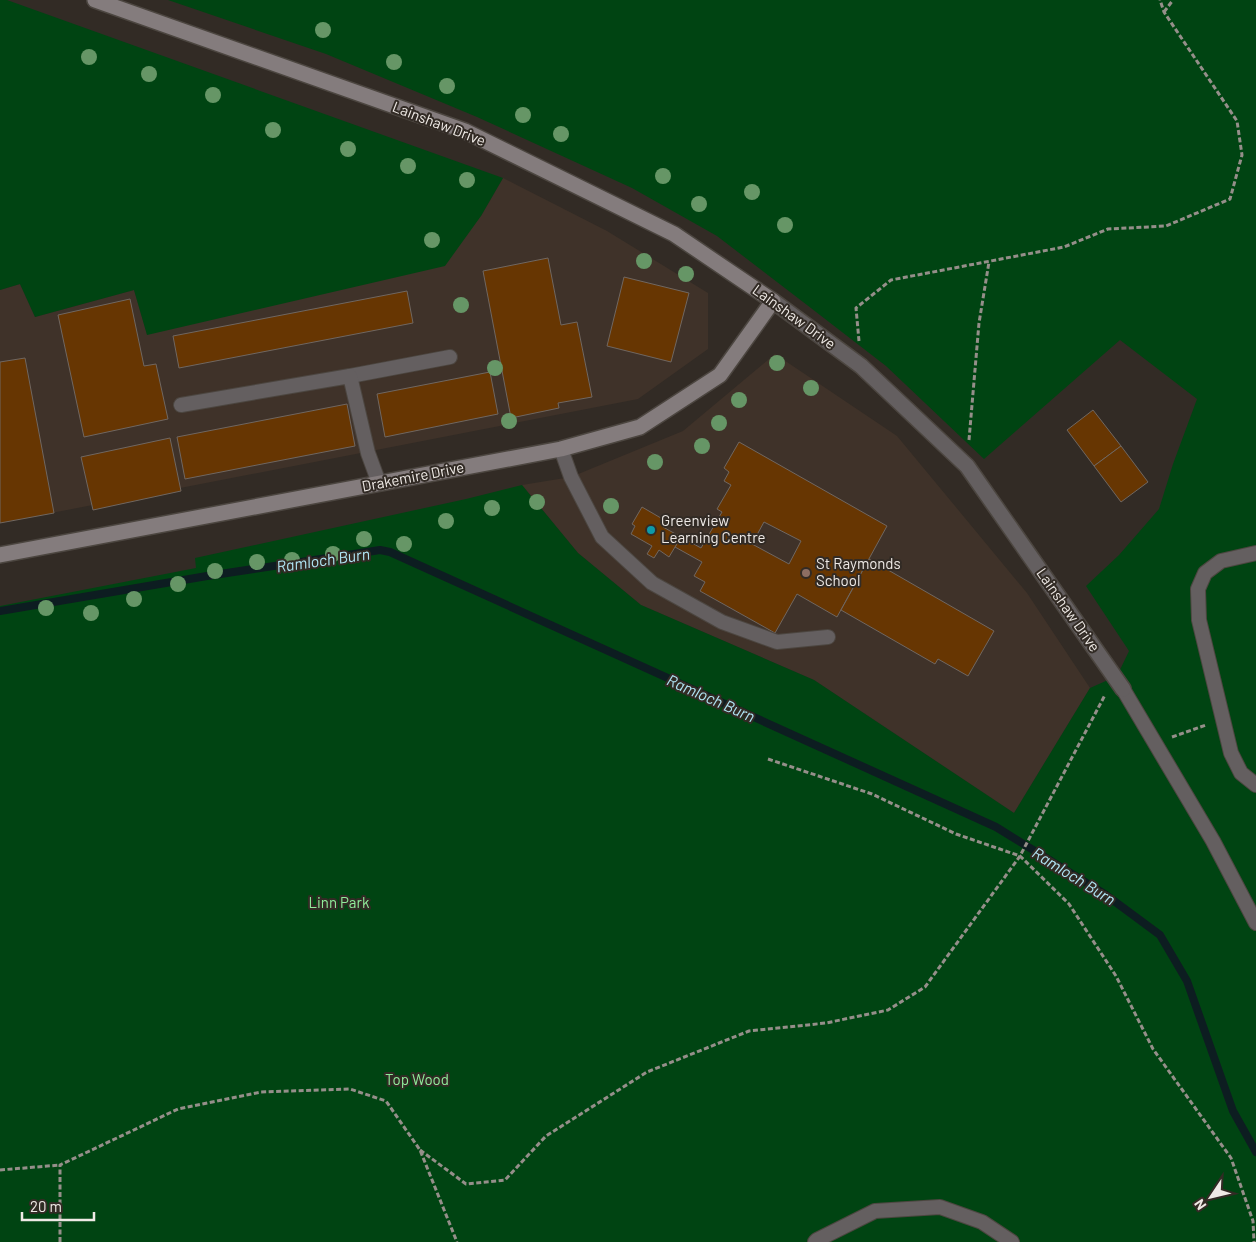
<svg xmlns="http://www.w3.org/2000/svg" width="1256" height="1242" font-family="Barlow,sans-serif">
	<rect width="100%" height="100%" fill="#322b25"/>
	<!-- built -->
	<g fill="#3f3229">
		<polygon points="503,178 607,231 708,293 708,349 638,399 0,523 0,290 20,284 35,317 134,290 147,334 481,216"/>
		<polygon points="775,354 897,436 1027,593 1090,688 1014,813 814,680 641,605 578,553 522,485 571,477 683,431"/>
	</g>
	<!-- green -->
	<g fill="#004412">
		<polygon points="0,0 7,0 503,178 481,216 445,266 147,335 134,290 35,317 20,284 0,290"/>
		<polygon points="168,0 1256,0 1256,1242 0,1242 0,606 196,568 195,558 466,499 522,485 578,553 641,605 814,680 1014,813 1090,688 1117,676 1129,651 1086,586 1119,555 1159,509 1173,464 1197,399 1120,340 984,459 886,366 807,305 717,236 632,188 477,117 326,54"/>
	</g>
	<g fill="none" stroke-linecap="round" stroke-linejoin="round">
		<!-- stream -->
		<polyline stroke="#0d1d21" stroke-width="8" points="0,611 207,576 367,552 380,550 390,552 996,827 1106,895 1160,935 1187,981 1233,1111 1256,1152"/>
	</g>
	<!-- building -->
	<g fill="#673602" stroke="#706761" fill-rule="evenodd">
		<polygon points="548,258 561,325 577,322 592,397 558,403 559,408 511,418 483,271"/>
		<polygon points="624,277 689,293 671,362 607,346"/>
		<polygon points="407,291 413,323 179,368 173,336"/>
		<polygon points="130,299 144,366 156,364 168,419 84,437 58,315"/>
		<polygon points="25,358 54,513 0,523 0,362"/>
		<polygon points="490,372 498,414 385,437 377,394"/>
		<polygon points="347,404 355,446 185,479 177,437"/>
		<polygon points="1093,410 1121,446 1094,466 1067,430"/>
		<polygon points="170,438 181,491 93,510 81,457"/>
		<path d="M739,442L887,526L837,617L797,594L775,633L700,591L705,582L694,576L702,562L675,547L681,537L701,548L722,512L717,509L731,485L724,481L729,472L724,468ZM764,522L801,541L789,564L752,544Z"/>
		<polygon points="1121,446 1148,482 1121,502 1094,466"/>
		<polygon points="642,507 666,521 663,527 681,537 669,557 659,550 654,558 647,554 652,546 631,534 635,526 632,524"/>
		<polygon points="869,559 994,631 968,676 938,659 935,664 841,610"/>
	</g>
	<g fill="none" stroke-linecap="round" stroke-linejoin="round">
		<!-- lane casing -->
		<g stroke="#4c4640" stroke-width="16">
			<g id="lane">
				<polyline points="350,376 450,357"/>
				<polyline points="181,405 350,376 368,453 379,483"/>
				<polyline points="561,449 571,477 602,537 652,583 722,622 777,642 828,637"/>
				<polyline points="1256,553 1221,561 1205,573 1198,589 1199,620 1231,753 1241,773 1256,785"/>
				<polyline points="1123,689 1213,841 1256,923"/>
				<polyline points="815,1242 817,1240 875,1211 940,1207 982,1222 1012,1242"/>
			</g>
		</g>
		<!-- street casing -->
		<g stroke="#4c4640" stroke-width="18">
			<polyline id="street" points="773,301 861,366 967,466 1123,689"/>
		</g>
		<!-- secondary casing -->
		<g stroke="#4c4640" stroke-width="18">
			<polyline id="secondary" points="0,555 561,449 640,427 720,375 773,301 674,234 465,131 95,0"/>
		</g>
		<!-- path -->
		<g stroke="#958f8a" stroke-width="3" stroke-dasharray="5 2.5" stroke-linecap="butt">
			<polyline points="1164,12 1173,0"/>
			<polyline points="859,341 856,308 891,280 1064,247 1108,229 1166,226 1230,199 1242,155 1237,121 1164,12 1160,0"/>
			<polyline points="969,440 979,323 989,262"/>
			<polyline points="1172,737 1206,725"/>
			<polyline points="768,759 872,794 956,834 1020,856 1069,904 1116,976 1153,1049 1231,1158 1253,1221 1254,1242"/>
			<polyline points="420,1150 466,1184 505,1180 546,1136 647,1072 749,1031 826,1023 888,1010 925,987 1020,856 1105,695"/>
			<polyline points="0,1170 60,1165"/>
			<polyline points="60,1242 60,1165 178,1109 261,1092 350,1089 386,1101 420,1150 457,1242"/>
		</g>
		<!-- lane -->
		<use href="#lane" stroke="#645f60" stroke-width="14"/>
		<!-- street -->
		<use href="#street" stroke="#645f60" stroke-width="15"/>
		<!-- secondary -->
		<use href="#secondary" stroke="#847c7d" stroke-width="15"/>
	</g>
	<!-- trees -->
	<g fill="#669666">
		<circle cx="323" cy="30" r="8"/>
		<circle cx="89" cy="57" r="8"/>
		<circle cx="394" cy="62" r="8"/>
		<circle cx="149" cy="74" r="8"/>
		<circle cx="447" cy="86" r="8"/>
		<circle cx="213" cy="95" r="8"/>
		<circle cx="523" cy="115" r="8"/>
		<circle cx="273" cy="130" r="8"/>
		<circle cx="561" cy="134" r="8"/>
		<circle cx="348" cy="149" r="8"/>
		<circle cx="408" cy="166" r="8"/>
		<circle cx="663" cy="176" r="8"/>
		<circle cx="467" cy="180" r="8"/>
		<circle cx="752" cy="192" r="8"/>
		<circle cx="699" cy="204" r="8"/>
		<circle cx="785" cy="225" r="8"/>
		<circle cx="432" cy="240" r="8"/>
		<circle cx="644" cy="261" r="8"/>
		<circle cx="686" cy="274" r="8"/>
		<circle cx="461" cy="305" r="8"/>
		<circle cx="777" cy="363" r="8"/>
		<circle cx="495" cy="368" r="8"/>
		<circle cx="811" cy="388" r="8"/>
		<circle cx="739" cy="400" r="8"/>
		<circle cx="509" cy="421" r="8"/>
		<circle cx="719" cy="423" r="8"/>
		<circle cx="702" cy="446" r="8"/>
		<circle cx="655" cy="462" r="8"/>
		<circle cx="537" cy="502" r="8"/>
		<circle cx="611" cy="506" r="8"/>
		<circle cx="492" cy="508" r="8"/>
		<circle cx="446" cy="521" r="8"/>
		<circle cx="364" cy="539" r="8"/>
		<circle cx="404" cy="544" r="8"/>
		<circle cx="333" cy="554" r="8"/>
		<circle cx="292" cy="560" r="8"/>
		<circle cx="257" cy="562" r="8"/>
		<circle cx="215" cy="571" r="8"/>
		<circle cx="178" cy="584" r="8"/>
		<circle cx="134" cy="599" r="8"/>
		<circle cx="46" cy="608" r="8"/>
		<circle cx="91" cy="613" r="8"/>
	</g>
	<!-- markers -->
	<circle fill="#0f9aa8" stroke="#322b25" stroke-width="2" cx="651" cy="530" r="5"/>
	<circle fill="#8d6e63" stroke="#322b25" stroke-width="2" cx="806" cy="573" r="5"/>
	<g text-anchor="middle" stroke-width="4" stroke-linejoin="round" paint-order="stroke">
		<!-- street labels -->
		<g font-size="15" fill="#efeae6" stroke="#322b25">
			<text transform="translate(439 124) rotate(21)" y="5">Lainshaw Drive</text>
			<text transform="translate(794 317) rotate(36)" y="5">Lainshaw Drive</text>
			<text transform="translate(413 477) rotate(-11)" y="5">Drakemire Drive</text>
			<text transform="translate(1068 610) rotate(55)" y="5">Lainshaw Drive</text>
		</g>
		<!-- poi labels -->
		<g font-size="15" fill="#efeae6" stroke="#322b25" text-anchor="start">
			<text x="661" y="526">Greenview<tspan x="661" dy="17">Learning Centre</tspan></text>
			<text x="816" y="569">St Raymonds<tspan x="816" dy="17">School</tspan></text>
		</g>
		<!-- park labels -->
		<g font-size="15" fill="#90ed9b" stroke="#322b25">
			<text x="339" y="908">Linn Park</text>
			<text x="417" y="1085">Top Wood</text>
		</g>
		<!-- water labels -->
		<g font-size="16" font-style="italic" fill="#b0e5f4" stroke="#322b25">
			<text transform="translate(323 560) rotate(-8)" y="6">Ramloch Burn</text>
			<text transform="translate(711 698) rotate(24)" y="6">Ramloch Burn</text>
			<text transform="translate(1074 876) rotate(32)" y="6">Ramloch Burn</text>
		</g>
	</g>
	<!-- north arrow -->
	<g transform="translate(1211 1197) rotate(235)" stroke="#322b25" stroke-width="4" paint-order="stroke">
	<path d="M0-4L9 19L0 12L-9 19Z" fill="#efeae6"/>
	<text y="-8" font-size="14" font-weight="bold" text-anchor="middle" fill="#efeae6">N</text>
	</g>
	<!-- scale -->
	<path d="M22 1212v8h72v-8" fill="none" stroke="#efeae6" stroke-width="2.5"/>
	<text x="30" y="1212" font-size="15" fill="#efeae6" stroke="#322b25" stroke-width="4" paint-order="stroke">20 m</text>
</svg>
